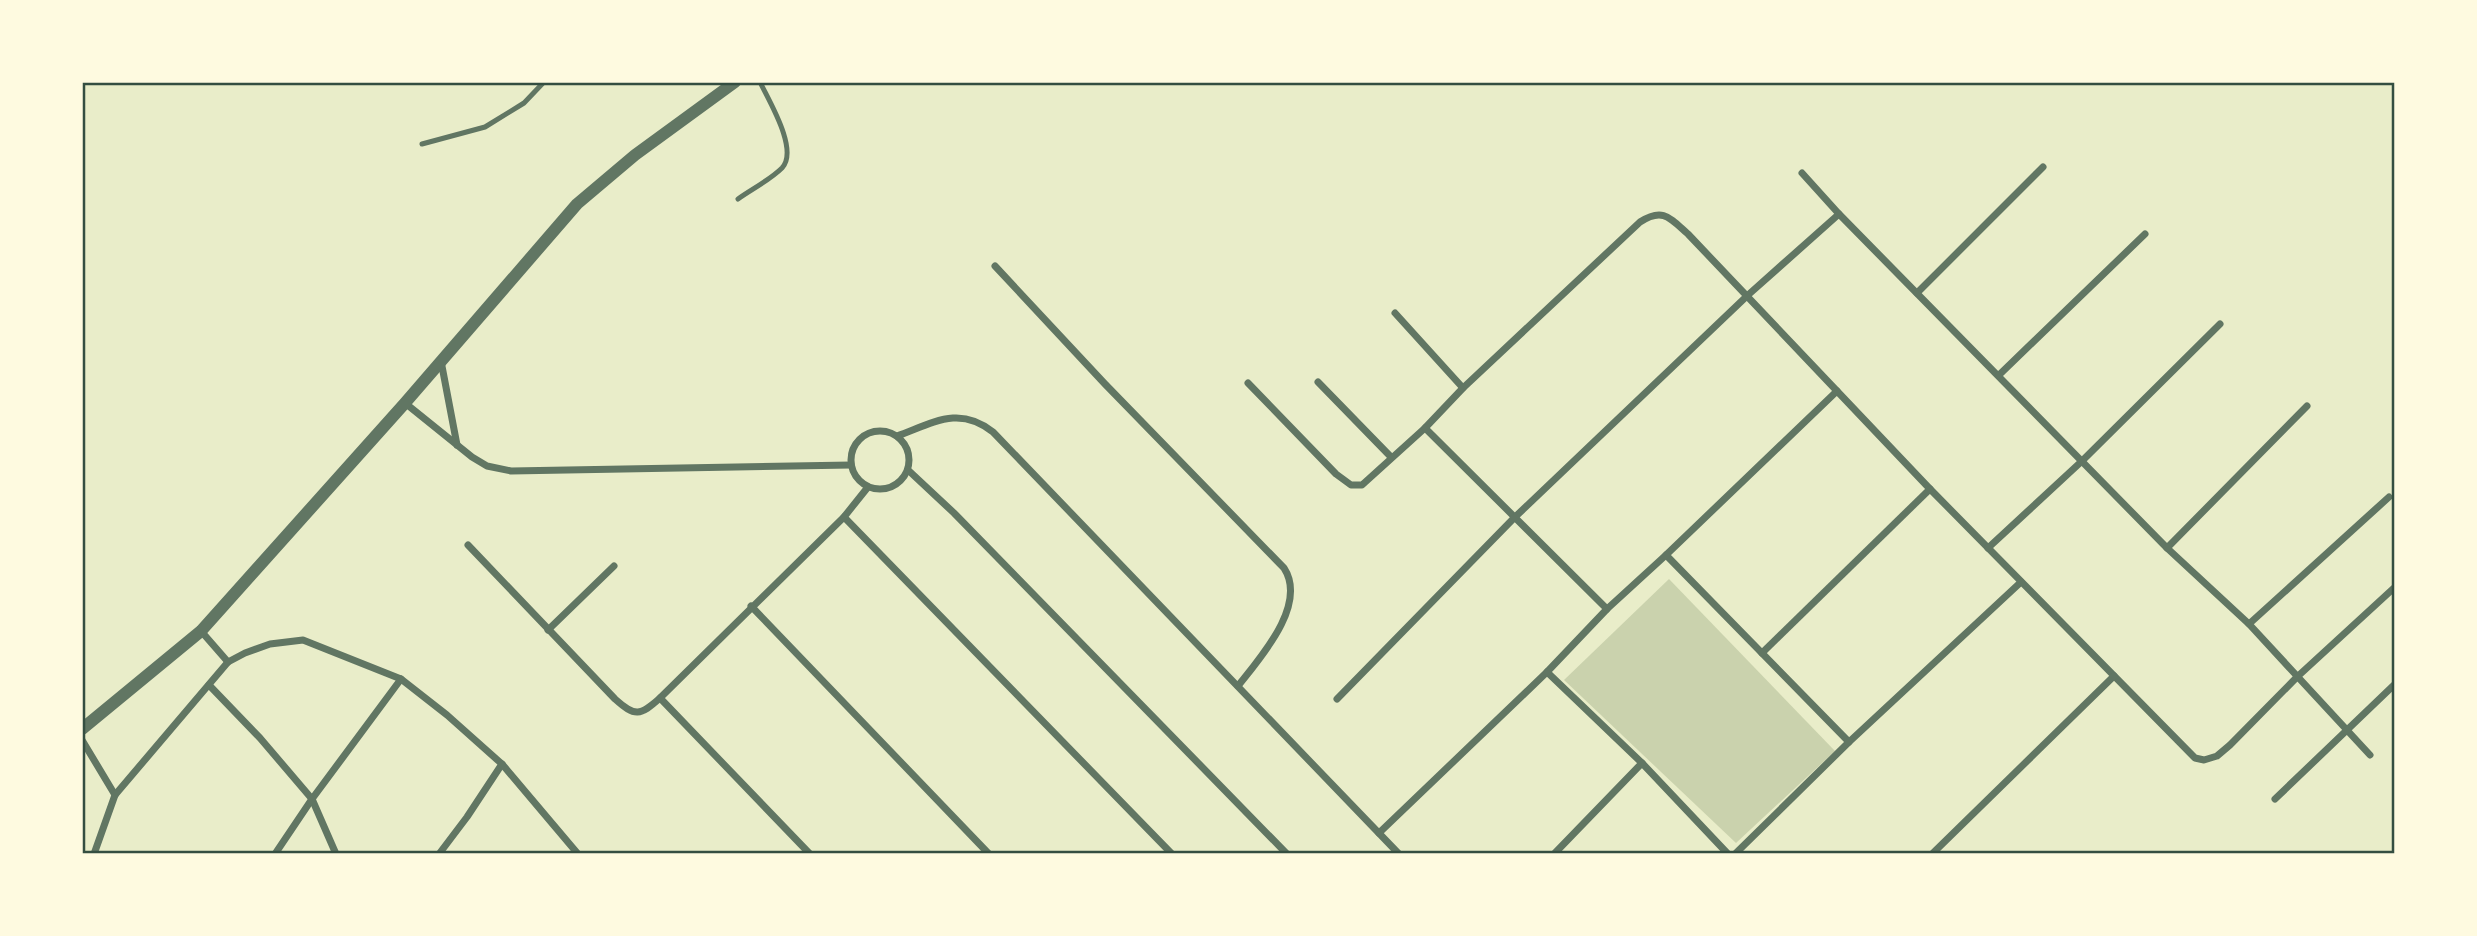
<svg xmlns="http://www.w3.org/2000/svg" width="2477" height="936" font-family="'DejaVu Sans',sans-serif">
	<rect width="100%" height="100%" fill="#e9edc9"/>
	<!-- green -->
	<polygon fill="#cad2ad" points="1669,579 1835,751 1736,843 1564,680"/>
	<g fill="none" stroke-linecap="round" stroke-linejoin="round">
		<!-- service -->
		<g stroke="#617663" stroke-width="5">
			<polyline points="422,144 485,127 524,103 544,82"/>
			<path d="M738,199C752,189 770,180 782,168C799,150 769,101 760,82"/>
		</g>
		<!-- minor -->
		<g stroke="#617663" stroke-width="7">
			<polyline points="1802,173 1839,214 2167,548 2249,624 2370,755"/>
			<path d="M995,266L1105,384L1284,568C1308,605 1260,658 1238,686"/>
			<polyline points="1917,293 2043,167"/>
			<polyline points="1395,313 1463,388"/>
			<polyline points="441,361 457,445"/>
			<polyline points="1999,375 2145,234"/>
			<polyline points="1318,382 1391,457"/>
			<path d="M1248,383L1336,474L1351,485H1362L1425,428L1463,388L1640,222C1663,207 1670,218 1688,234L1930,489L2195,758L2204,760L2217,756L2230,745L2297,677L2395,587"/>
			<polyline points="405,403 472,457 487,466 511,471 851,465"/>
			<polyline points="1425,428 1607,609"/>
			<circle cx="880" cy="460" r="29"/>
			<path d="M897,436C933,423 959,405 993,432L1399,854"/>
			<polyline points="908,470 954,513 1287,854"/>
			<polyline points="844,517 1172,854"/>
			<path d="M468,545L615,699C635,717 640,716 660,698L844,517L868,487"/>
			<polyline points="1988,548 2082,461 2220,324"/>
			<polyline points="2167,548 2307,406"/>
			<polyline points="1666,555 1849,742"/>
			<polyline points="751,606 989,854"/>
			<polyline points="2249,624 2389,497"/>
			<polyline points="548,630 614,566"/>
			<polyline points="201,631 228,662"/>
			<polyline points="1762,653 1930,489"/>
			<polyline points="1547,672 1642,763 1728,854"/>
			<polyline points="209,685 260,738 312,799 336,854"/>
			<polyline points="660,698 810,854"/>
			<polyline points="1337,699 1514,518 1748,295 1839,214"/>
			<polyline points="82,740 115,795"/>
			<polyline points="2275,799 2395,684"/>
			<polyline points="1379,833 1547,672 1607,609 1666,555 1837,391"/>
			<polyline points="94,854 115,795 228,662 245,653 270,644 303,640 401,679 447,715 502,764 578,854"/>
			<polyline points="275,854 312,799 401,679"/>
			<polyline points="439,854 467,817 502,764"/>
			<polyline points="1554,854 1642,763"/>
			<polyline points="1735,854 1849,742 2021,582"/>
			<polyline points="1932,854 2114,676"/>
		</g>
		<!-- tertiary -->
		<polyline stroke="#617663" stroke-width="12" points="82,729 201,631 405,403 577,204 635,155 735,82"/>
	</g>
	<!-- border -->
	<rect width="2477" height="936" fill="none" stroke="#fefae0" stroke-width="168"/>
	<rect x="84" y="84" width="2309" height="768" fill="none" stroke="#344e41" stroke-width="2.5"/>
</svg>
